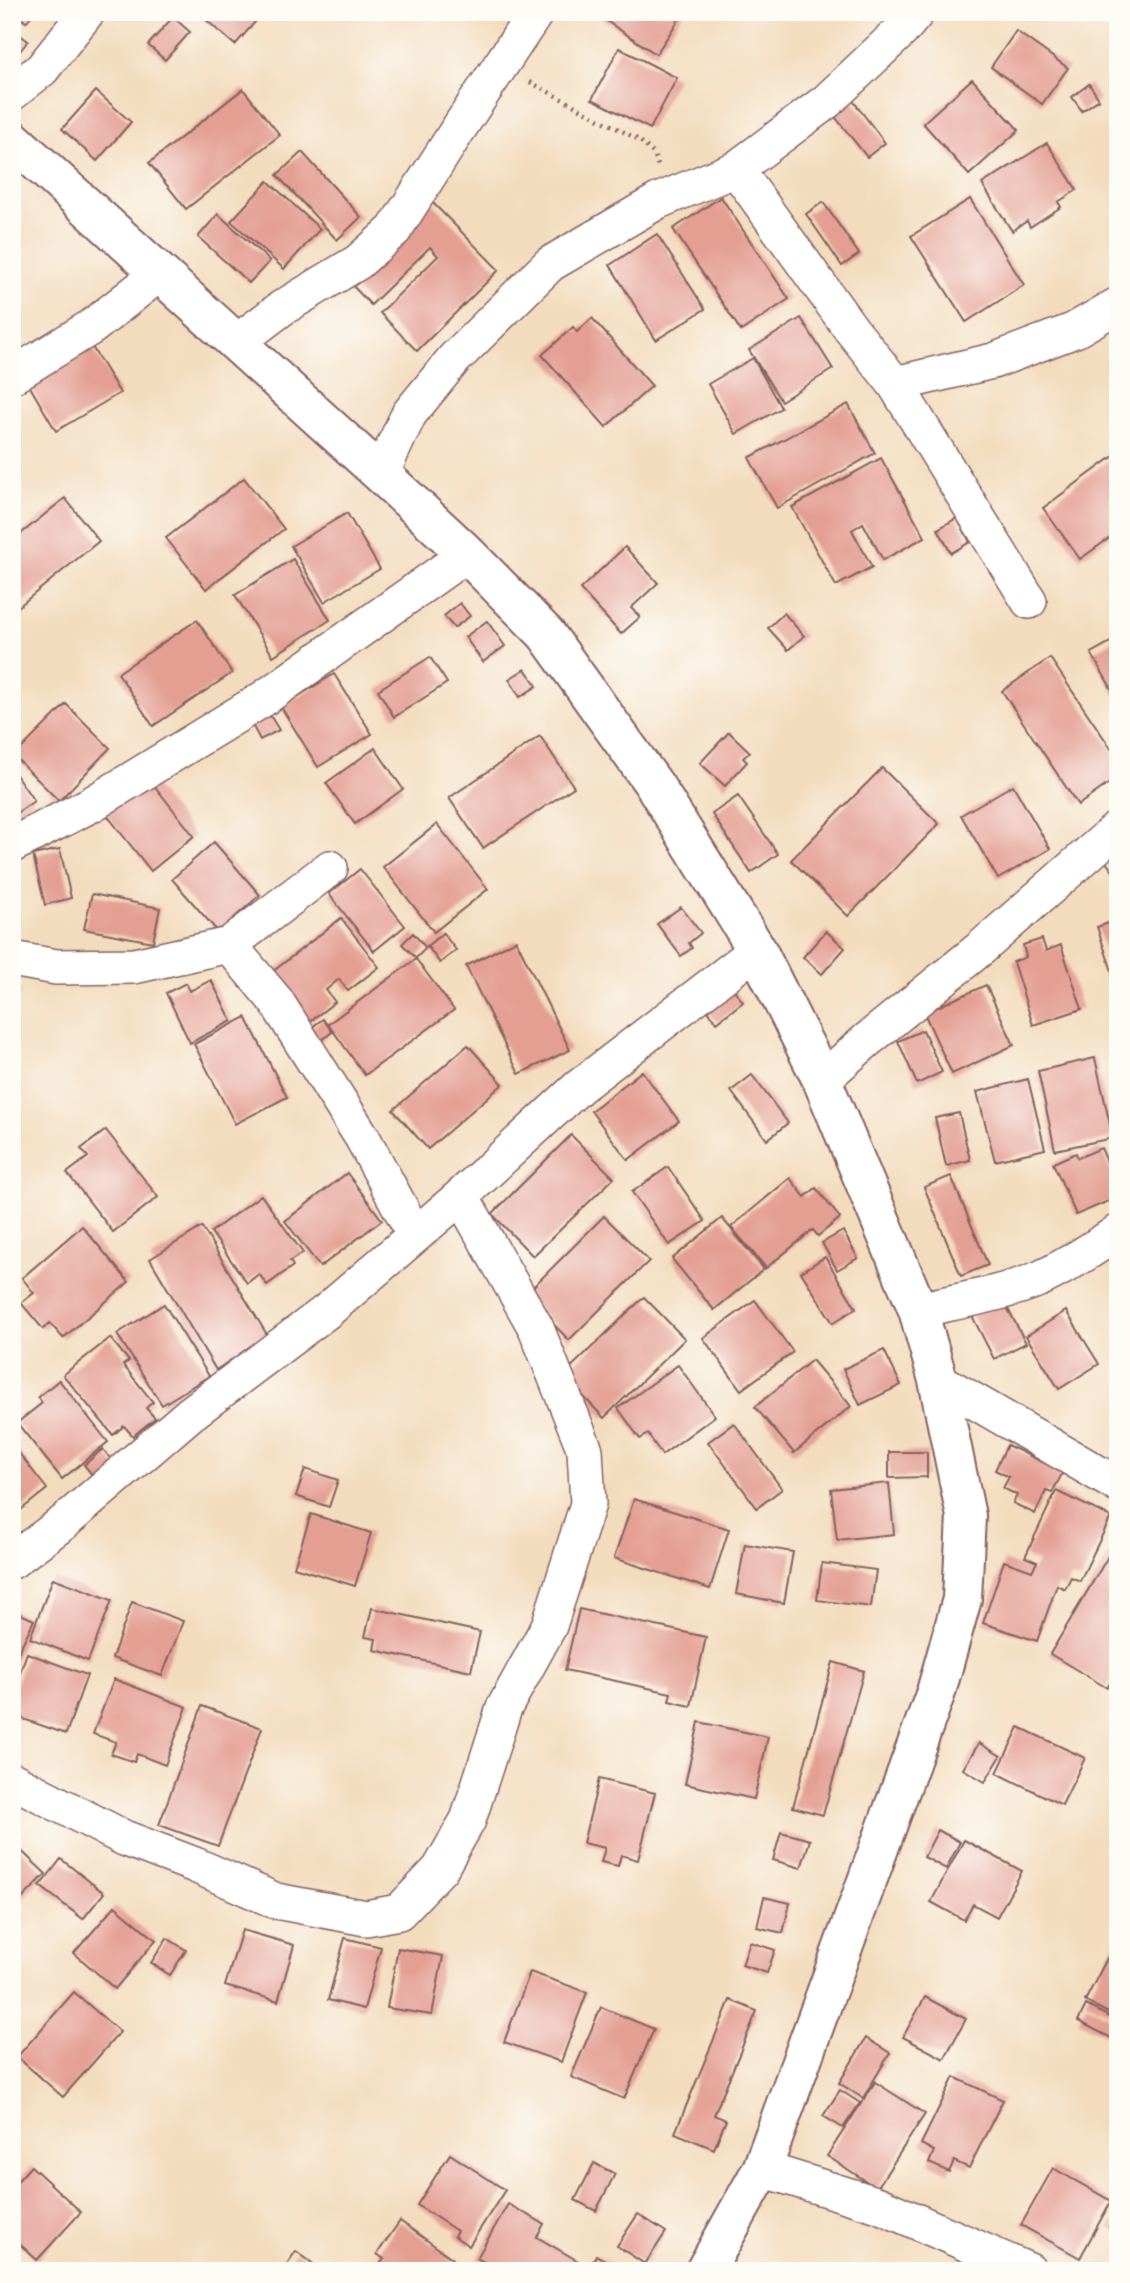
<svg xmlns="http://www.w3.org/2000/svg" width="1130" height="2283" font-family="Mali,sans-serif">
	<rect width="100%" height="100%" fill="#fdfcf7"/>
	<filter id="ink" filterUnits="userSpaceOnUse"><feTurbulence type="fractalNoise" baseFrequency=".0143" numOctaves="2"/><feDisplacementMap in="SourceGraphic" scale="14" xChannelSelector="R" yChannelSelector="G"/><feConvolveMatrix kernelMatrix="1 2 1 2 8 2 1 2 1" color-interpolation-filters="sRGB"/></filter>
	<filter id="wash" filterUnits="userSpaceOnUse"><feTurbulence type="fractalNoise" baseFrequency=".00686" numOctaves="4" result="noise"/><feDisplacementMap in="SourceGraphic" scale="28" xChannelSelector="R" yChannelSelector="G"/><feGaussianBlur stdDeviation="1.57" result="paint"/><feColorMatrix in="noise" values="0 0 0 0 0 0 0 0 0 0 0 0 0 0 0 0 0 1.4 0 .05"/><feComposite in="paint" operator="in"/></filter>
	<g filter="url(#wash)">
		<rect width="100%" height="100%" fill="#f3dcbd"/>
		<g id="blocks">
			<!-- building -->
			<g fill="#e49f93">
				<polygon points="13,12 34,12 26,22"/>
				<polygon points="197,12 261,12 262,14 235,45"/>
				<polygon points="593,12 684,12 656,54"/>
				<polygon points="173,17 190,32 165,60 148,45"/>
				<polygon points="12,29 28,41 12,61"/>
				<polygon points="1016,31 1068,68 1042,104 991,67"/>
				<polygon points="619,48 677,78 650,129 592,99"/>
				<polygon points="972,79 1019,130 969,175 923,123"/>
				<polygon points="1089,84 1099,99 1082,111 1072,97"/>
				<polygon points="243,89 280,135 186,209 149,163"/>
				<polygon points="96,91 131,122 97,161 62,129"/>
				<polygon points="848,94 885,143 867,157 829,109"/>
				<polygon points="1047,143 1077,190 1058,202 1061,207 1030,227 1027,221 1012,231 982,184"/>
				<polygon points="302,152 361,217 337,240 277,175"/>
				<polygon points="268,181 320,229 284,269 231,221"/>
				<polygon points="721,197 789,299 741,331 673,229"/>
				<polygon points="970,199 1024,285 966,322 911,236"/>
				<polygon points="432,202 499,270 417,351 380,313 438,256 430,247 371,305 350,283"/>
				<polygon points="823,202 859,254 842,266 806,214"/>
				<polygon points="218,214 270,261 249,283 198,237"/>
				<polygon points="657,234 705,309 656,340 610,265"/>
				<polygon points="592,318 652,386 606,427 542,355 573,327 577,332"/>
				<polygon points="801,318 833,369 781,401 749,350"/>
				<polygon points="89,342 120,393 56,431 26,380"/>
				<polygon points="753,358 781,408 736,434 708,384"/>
				<polygon points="848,404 875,453 777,508 749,458"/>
				<polygon points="1118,453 1118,532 1080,559 1043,508"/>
				<polygon points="881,458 925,537 883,560 863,523 852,530 872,567 836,586 792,507"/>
				<polygon points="244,478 284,529 206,589 166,538"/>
				<polygon points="65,498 99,541 12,612 12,541"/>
				<polygon points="347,513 380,569 324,602 291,546"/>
				<polygon points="957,518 970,542 951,553 938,529"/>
				<polygon points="625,547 658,583 631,608 640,617 621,634 580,589"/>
				<polygon points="293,559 330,620 273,656 235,595"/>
				<polygon points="460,603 470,616 454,628 444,616"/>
				<polygon points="784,613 804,636 788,650 768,628"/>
				<polygon points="197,620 232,673 153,726 118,673"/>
				<polygon points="487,621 505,646 483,662 465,637"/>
				<polygon points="1118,638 1118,700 1091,653"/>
				<polygon points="430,657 447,683 394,717 378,690"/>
				<polygon points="1050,658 1118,759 1118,777 1078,805 1002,691"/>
				<polygon points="525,669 537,686 520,697 509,679"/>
				<polygon points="334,674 372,734 318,767 281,707"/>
				<polygon points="66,704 110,748 59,801 14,756"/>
				<polygon points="268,712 279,730 260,740 250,721"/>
				<polygon points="729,732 750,752 743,758 747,762 725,786 700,763"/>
				<polygon points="540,736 574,787 483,848 449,798"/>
				<polygon points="375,748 403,789 355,824 326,783"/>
				<polygon points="882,768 939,824 848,916 791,860"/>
				<polygon points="12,769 34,801 12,816"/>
				<polygon points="149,779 194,836 151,871 106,814"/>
				<polygon points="1013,785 1050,849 998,879 961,815"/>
				<polygon points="738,796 778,854 751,873 712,814"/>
				<polygon points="437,824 488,889 434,932 383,867"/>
				<polygon points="1118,841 1118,878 1100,854"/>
				<polygon points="214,842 260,895 218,932 172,879"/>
				<polygon points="60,849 71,898 45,905 33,855"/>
				<polygon points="360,869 405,926 374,951 329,894"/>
				<polygon points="92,894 160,908 153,942 84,929"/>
				<polygon points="681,907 701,933 689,943 692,948 681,956 657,924"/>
				<polygon points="341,918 379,967 348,991 339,979 326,990 335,1002 309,1022 271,973"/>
				<polygon points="1118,920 1118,979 1115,980 1097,927"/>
				<polygon points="826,931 845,948 822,974 803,957"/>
				<polygon points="413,933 426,948 416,958 402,944"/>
				<polygon points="443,933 456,950 440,963 427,946"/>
				<polygon points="1042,939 1046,951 1061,945 1082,1009 1033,1025 1013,962 1026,957 1023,945"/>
				<polygon points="516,940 570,1050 519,1074 466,966"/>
				<polygon points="416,959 454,1010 365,1075 328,1024"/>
				<polygon points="211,980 232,1021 190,1043 166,993 186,983 190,991"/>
				<polygon points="729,983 743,1002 717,1022 702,1004"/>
				<polygon points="986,985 1014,1045 952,1074 924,1013"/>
				<polygon points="12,988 18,990 13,1004 12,1004"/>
				<polygon points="246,1017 287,1097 235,1124 194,1044"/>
				<polygon points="323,1019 332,1032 313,1047 303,1034"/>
				<polygon points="923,1030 942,1072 917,1084 898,1041"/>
				<polygon points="468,1045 503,1084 428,1149 393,1110"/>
				<polygon points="1095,1058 1113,1138 1055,1150 1038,1071"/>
				<polygon points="642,1071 679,1121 628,1160 591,1111"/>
				<polygon points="752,1075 788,1123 767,1140 731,1091"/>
				<polygon points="1028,1079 1045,1149 995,1161 977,1092"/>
				<polygon points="959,1113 970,1160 946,1166 935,1118"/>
				<polygon points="106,1130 158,1197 113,1232 67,1173 88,1157 81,1149"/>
				<polygon points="571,1135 614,1178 533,1256 492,1214"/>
				<polygon points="1101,1148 1118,1186 1118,1197 1076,1215 1053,1163 1076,1153 1078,1158"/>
				<polygon points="668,1167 705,1221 669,1245 632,1192"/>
				<polygon points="347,1173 382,1220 320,1267 285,1221"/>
				<polygon points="951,1176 988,1265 961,1276 924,1187"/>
				<polygon points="790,1178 805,1197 816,1188 840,1218 818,1236 813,1230 766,1268 731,1227"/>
				<polygon points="261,1195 303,1253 290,1261 293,1266 267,1285 259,1274 247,1283 211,1232"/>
				<polygon points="604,1216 649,1261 569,1340 525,1295"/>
				<polygon points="722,1218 764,1269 714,1310 672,1259"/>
				<polygon points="82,1226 129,1282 63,1338 50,1323 43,1329 21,1303 34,1293 22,1278"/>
				<polygon points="202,1227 269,1338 235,1367 231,1360 216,1370 150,1259"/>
				<polygon points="843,1231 858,1258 837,1270 822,1243"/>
				<polygon points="825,1257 856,1308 833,1323 801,1272"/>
				<polygon points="1001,1296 1026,1343 994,1359 970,1312"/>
				<polygon points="644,1297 685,1339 604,1418 563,1375"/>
				<polygon points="755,1300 793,1352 741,1390 703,1338"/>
				<polygon points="164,1304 209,1376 162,1405 117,1334"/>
				<polygon points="1066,1311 1099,1364 1059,1389 1026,1336"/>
				<polygon points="110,1338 129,1361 123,1365 153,1402 146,1408 155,1418 133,1436 124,1426 113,1435 63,1375"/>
				<polygon points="884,1350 901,1385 860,1405 843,1369"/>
				<polygon points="812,1360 851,1406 794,1453 755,1407"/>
				<polygon points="678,1365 715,1416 662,1455 648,1434 640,1439 618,1408"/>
				<polygon points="59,1380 108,1442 62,1479 17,1423 42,1403 38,1397"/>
				<polygon points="734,1423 782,1489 757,1508 708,1442"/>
				<polygon points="12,1444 47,1489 12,1517"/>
				<polygon points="1007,1445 1063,1472 1052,1493 1046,1491 1035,1514 1013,1503 1017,1495 1003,1488 1009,1477 995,1470"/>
				<polygon points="103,1449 121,1473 103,1488 84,1465"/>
				<polygon points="889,1452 927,1452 927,1477 889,1478"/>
				<polygon points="305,1469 338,1480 329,1507 296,1496"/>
				<polygon points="889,1483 894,1534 837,1540 831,1489"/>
				<polygon points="1056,1491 1111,1517 1080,1581 1071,1577 1065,1589 1057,1585 1037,1641 983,1623 1004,1561 1032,1571 1037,1562 1025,1557"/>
				<polygon points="634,1499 729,1529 710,1589 614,1558"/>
				<polygon points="311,1514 371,1533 355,1586 294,1567"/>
				<polygon points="1116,1543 1118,1670 1107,1688 1050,1654"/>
				<polygon points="745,1544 793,1552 784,1603 736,1594"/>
				<polygon points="822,1563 876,1570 871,1607 817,1600"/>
				<polygon points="53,1578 112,1600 88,1661 30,1638"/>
				<polygon points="132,1602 183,1621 162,1676 112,1658"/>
				<polygon points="372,1608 480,1632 471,1671 374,1650 376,1639 365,1637"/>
				<polygon points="579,1609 706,1637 691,1706 669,1701 671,1693 565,1670"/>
				<polygon points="12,1610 34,1620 12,1665"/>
				<polygon points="27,1653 87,1675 66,1734 12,1715 12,1694"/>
				<polygon points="833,1662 864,1671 823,1815 793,1807"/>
				<polygon points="114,1679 187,1707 165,1765 137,1754 134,1762 111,1754 116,1742 93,1734"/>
				<polygon points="202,1706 262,1728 218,1846 159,1825"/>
				<polygon points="699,1722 768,1737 754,1799 685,1784"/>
				<polygon points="1019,1727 1085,1758 1062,1805 997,1773"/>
				<polygon points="979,1743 1001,1756 985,1782 963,1769"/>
				<polygon points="599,1779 655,1793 638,1860 621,1855 618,1866 601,1862 605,1848 583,1843"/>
				<polygon points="938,1830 960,1842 946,1869 924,1857"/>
				<polygon points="781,1832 810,1840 801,1868 773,1860"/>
				<polygon points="964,1840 1022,1871 997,1917 973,1904 964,1920 931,1902"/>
				<polygon points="12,1842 46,1874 12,1909"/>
				<polygon points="61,1859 104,1893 83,1919 40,1886"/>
				<polygon points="764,1897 790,1903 783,1933 757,1927"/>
				<polygon points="115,1906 156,1940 115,1989 74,1953"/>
				<polygon points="242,1930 294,1945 278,2001 225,1986"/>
				<polygon points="1118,1937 1118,2018 1085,2001"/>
				<polygon points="167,1938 186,1950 170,1975 151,1963"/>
				<polygon points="345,1938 381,1947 364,2009 328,2000"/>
				<polygon points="750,1942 775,1950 767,1973 742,1965"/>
				<polygon points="398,1948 443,1956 432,2015 387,2008"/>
				<polygon points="530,1972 587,1992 561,2062 504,2042"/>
				<polygon points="74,1992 120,2032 63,2097 17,2057"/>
				<polygon points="925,1997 966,2019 944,2059 903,2037"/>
				<polygon points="730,2000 757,2011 714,2115 726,2120 714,2149 675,2133"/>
				<polygon points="1086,2005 1118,2021 1118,2030 1113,2039 1078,2021"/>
				<polygon points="601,2007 654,2029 624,2099 571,2077"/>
				<polygon points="866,2038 890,2053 863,2098 839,2083"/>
				<polygon points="954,2077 1003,2100 969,2168 954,2161 949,2172 929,2163 934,2151 921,2144"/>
				<polygon points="875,2082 925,2114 877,2188 827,2156"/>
				<polygon points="840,2090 860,2103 843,2128 823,2116"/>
				<polygon points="450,2154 505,2190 469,2246 454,2236 457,2231 417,2205"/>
				<polygon points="594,2163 615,2174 596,2211 575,2200"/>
				<polygon points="31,2166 81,2212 37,2260 12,2237 12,2187"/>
				<polygon points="1053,2168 1111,2201 1080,2258 1021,2225"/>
				<polygon points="508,2204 544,2224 537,2237 580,2262 575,2271 500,2271 477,2258"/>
				<polygon points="638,2214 666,2232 645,2264 617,2246"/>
				<polygon points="1118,2214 1118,2233 1109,2227"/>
				<polygon points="400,2221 453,2259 444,2271 375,2271 384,2259 377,2254"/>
				<polygon points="296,2251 323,2271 282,2271"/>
				<polygon points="596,2255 624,2271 588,2271"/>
				<polygon points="957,2264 971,2271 954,2271"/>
			</g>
		</g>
	</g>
	<g filter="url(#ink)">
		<use href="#blocks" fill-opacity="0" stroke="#85615e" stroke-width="2"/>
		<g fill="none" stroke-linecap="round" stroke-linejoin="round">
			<!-- street casing -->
			<g stroke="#85615e" stroke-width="38">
				<g id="street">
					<polyline points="12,93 42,69 87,12"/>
					<polyline points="736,169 851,329 895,384 1029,601"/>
					<polyline points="237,342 282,308 358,262 394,230 457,131 536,12"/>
					<polyline points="12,376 93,326 160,273"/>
					<polyline points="895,384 993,361 1075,330 1118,305"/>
					<polyline points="381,474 409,414 454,359 550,264 658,201 736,169 827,101 901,31 917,12"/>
					<polyline points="12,845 92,804 263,699 467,554"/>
					<polyline points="229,945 276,1001 362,1137 415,1235"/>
					<polyline points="12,959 56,967 134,966 229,945 330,868"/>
					<polyline points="822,1080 866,1041 981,948 1118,828"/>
					<path d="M918,1310C957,1301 1003,1294 1039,1279C1066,1267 1093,1249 1118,1232"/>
					<polyline points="938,1380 1118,1485"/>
					<polyline points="12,1561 63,1523 190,1414 327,1311 461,1196 579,1087 757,950"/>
					<polyline points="12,1780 124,1838 195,1865 276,1901 366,1918 399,1912 440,1869 468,1820 504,1708 549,1626 588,1504 585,1450 536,1328 461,1196"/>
					<polyline points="762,2169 879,2205 1029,2271"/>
				</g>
			</g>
			<!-- secondary casing -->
			<g stroke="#85615e" stroke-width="42">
				<polyline id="secondary" points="12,139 381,474 467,554 546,634 655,786 757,950 822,1080 918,1310 938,1380 966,1516 962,1599 936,1692 762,2169 705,2271"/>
			</g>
			<!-- path -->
			<polyline stroke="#85615e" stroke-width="4.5" stroke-dasharray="2 5" stroke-linecap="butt" points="530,82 639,140 654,154 658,166"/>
			<!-- street -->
			<use href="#street" stroke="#fff" stroke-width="35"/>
			<!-- secondary -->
			<use href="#secondary" stroke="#fff" stroke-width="38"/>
		</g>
	</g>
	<!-- margin -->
	<rect width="1130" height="2283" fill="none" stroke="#fdfcf7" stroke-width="42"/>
</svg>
